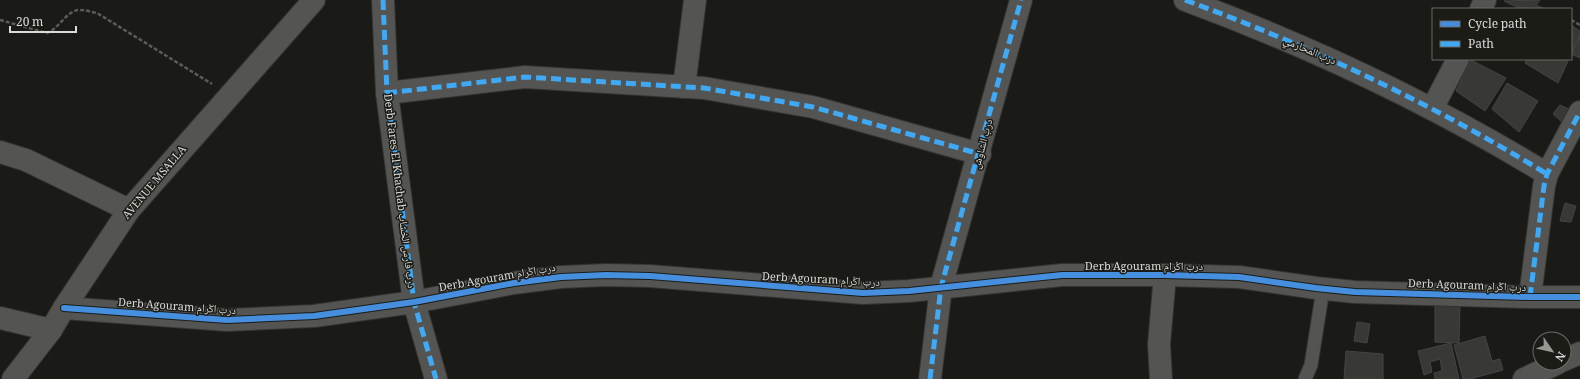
<svg xmlns="http://www.w3.org/2000/svg" width="1580" height="379" font-family="Georgia,'Noto Naskh Arabic',serif">
	<rect width="100%" height="100%" fill="#1a1b17"/>
	<!-- building -->
	<g fill="#383935" stroke="#444542">
		<polygon points="1540,0 1536,5 1545,9 1521,9 1504,1"/>
		<polygon points="1571,25 1580,31 1580,36 1571,52"/>
		<polygon points="1580,36 1580,58 1571,54"/>
		<polygon points="1527,59 1564,59 1568,61 1558,83 1525,63"/>
		<polygon points="1471,60 1506,78 1485,111 1456,91"/>
		<polygon points="1507,83 1538,101 1519,132 1492,109"/>
		<polygon points="1560,105 1571,110 1563,123 1553,114"/>
		<polygon points="1565,203 1576,206 1571,222 1560,221"/>
		<polygon points="1435,304 1460,304 1459,343 1435,342"/>
		<polygon points="1357,322 1370,324 1367,343 1354,341"/>
		<polygon points="1485,336 1492,361 1500,359 1503,370 1470,379 1463,379 1454,345"/>
		<polygon points="1451,343 1459,379 1435,379 1434,373 1442,371 1440,359 1430,362 1432,372 1424,375 1418,351"/>
		<polygon points="1346,351 1383,354 1383,379 1344,379"/>
	</g>
	<g fill="none" stroke-linecap="round" stroke-linejoin="round">
		<!-- service casing -->
		<g stroke="#333432" stroke-width="15">
			<polyline id="service" points="1305,379 1311,365 1323,289"/>
		</g>
		<!-- minor casing -->
		<g stroke="#333432" stroke-width="24">
			<g id="minor">
				<polyline points="383,0 387,93 414,302 436,379"/>
				<path d="M1185,0C1312,47 1431,103 1547,174"/>
				<polyline points="1481,9 1485,0"/>
				<polyline points="684,87 695,0"/>
				<polyline points="387,93 525,77 704,88 813,107 980,154"/>
				<polyline points="1432,109 1458,59"/>
				<polyline points="0,152 26,160 129,210"/>
				<polyline points="1530,297 1544,186 1547,174 1580,112"/>
				<polyline points="64,308 227,320 314,316 414,302 514,283 561,277 606,275 650,276 863,293 909,291 1062,275 1165,275 1239,277 1316,288 1355,292 1530,297 1580,297"/>
				<polyline points="0,318 51,330"/>
				<polyline points="1564,360 1580,353"/>
				<polyline points="13,379 51,330 64,308 129,210 314,0"/>
				<polyline points="930,379 941,287 1021,0"/>
				<polyline points="1161,379 1159,344 1165,275"/>
				<polyline points="1524,379 1558,363"/>
			</g>
		</g>
		<!-- path -->
		<g stroke="#5b5c59" stroke-width="2.5" stroke-dasharray="4 2" stroke-linecap="butt">
			<path d="M0,20L47,33C59,29 67,9 81,10C86,10 91,12 97,13L212,84"/>
			<polyline points="1571,20 1580,25"/>
		</g>
		<!-- service -->
		<use href="#service" stroke="#545452" stroke-width="13"/>
		<!-- minor -->
		<use href="#minor" stroke="#545452" stroke-width="22"/>
		<!-- quiet -->
		<g stroke="#3fa9f5" stroke-width="5" stroke-dasharray="10 5" stroke-linecap="butt">
			<polyline points="383,0 387,93 414,302 436,379"/>
			<path d="M1185,0C1312,47 1431,103 1547,174"/>
			<polyline points="387,93 525,77 704,88 813,107 980,154"/>
			<polyline points="1530,297 1544,186 1547,174 1580,112"/>
			<polyline points="930,379 941,287 1021,0"/>
		</g>
		<!-- cycleway casing -->
		<g stroke="#1b1c16" stroke-width="8">
			<polyline id="cycleway" points="64,308 227,320 314,316 414,302 514,283 561,277 606,275 650,276 863,293 909,291 1062,275 1165,275 1239,277 1316,288 1355,292 1530,297 1580,297"/>
		</g>
		<!-- cycleway -->
		<use href="#cycleway" stroke="#468fdf" stroke-width="6"/>
	</g>
	<g text-anchor="middle" stroke-width="3" stroke-linejoin="round" paint-order="stroke">
		<!-- street labels -->
		<g font-size="11" fill="#dbdcd8" stroke="#1b1c16">
			<text transform="translate(1310 50) rotate(23)" y="4">درب المحارمي</text>
			<text transform="translate(982 144) rotate(-75)" y="4">درب الشاوش</text>
			<text transform="translate(154 182) rotate(-50)" y="4">AVENUE MSALLA</text>
			<text transform="translate(400 191) rotate(83)" y="4">Derb Fares El Khachab درب فارس الخشاب</text>
			<text x="1144" y="270">Derb Agouram درب اڭرام</text>
			<text transform="translate(497 277) rotate(-10)" y="4">Derb Agouram درب اڭرام</text>
			<text transform="translate(821 279) rotate(3)" y="4">Derb Agouram درب اڭرام</text>
			<text transform="translate(1467 285) rotate(2)" y="4">Derb Agouram درب اڭرام</text>
			<text transform="translate(177 306) rotate(4)" y="4">Derb Agouram درب اڭرام</text>
		</g>
	</g>
	<!-- legend -->
	<rect x="1432" y="8" width="140" height="52" fill="#1b1c16" stroke="#686964"/>
	<rect x="1440" y="21" width="20" height="6" fill="#468fdf" stroke="#686964"/>
	<text x="1468" y="28" font-size="12" fill="#dbdcd8">Cycle path</text>
	<rect x="1440" y="41" width="20" height="6" fill="#3fa9f5" stroke="#686964"/>
	<text x="1468" y="48" font-size="12" fill="#dbdcd8">Path</text>
	<!-- north arrow -->
	<g transform="translate(1552 351) rotate(124)"><circle r="19" fill="#1b1c16" stroke="#686964"/>
	<path d="M0-3L7 15L0 10L-7 15Z" fill="#979894"/>
	<text y="-6" font-size="11" font-weight="bold" text-anchor="middle" fill="#dbdcd8">N</text>
	</g>
	<!-- scale -->
	<path d="M10 26v6h66v-6" fill="none" stroke="#dbdcd8" stroke-width="2"/>
	<text x="16" y="26" font-size="12" fill="#dbdcd8" stroke="#1b1c16" stroke-width="3" paint-order="stroke">20 m</text>
</svg>
